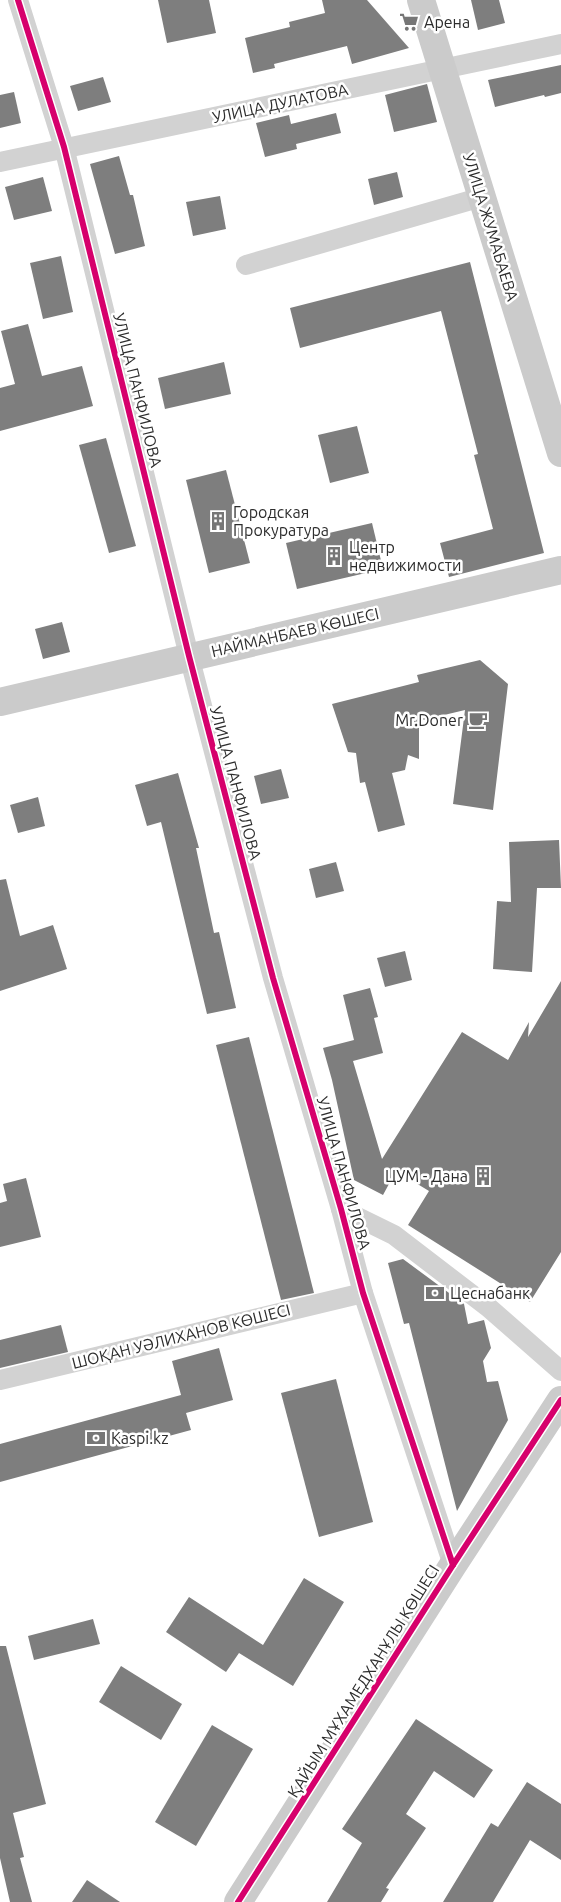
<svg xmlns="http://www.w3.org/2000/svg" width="561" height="1902" font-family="Ubuntu,sans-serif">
	<rect width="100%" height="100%" fill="#fff"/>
	<!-- building -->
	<g fill="#7e7e7e">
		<polygon points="158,0 209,0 216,33 167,43"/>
		<polygon points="322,0 367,0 409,48 352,64 347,46 274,64 275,68 253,73 245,38 290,27 289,22 325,13"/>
		<polygon points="471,0 499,0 505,23 478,30"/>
		<polygon points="561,65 561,93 545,97 544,95 495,107 488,80"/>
		<polygon points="103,77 111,102 78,111 70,86"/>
		<polygon points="427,84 437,122 394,132 385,95"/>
		<polygon points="14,92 21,123 0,128 0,95"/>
		<polygon points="336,113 341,133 296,144 297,149 265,157 256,123 289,115 291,124"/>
		<polygon points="119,156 130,195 133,195 145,246 115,254 90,164"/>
		<polygon points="397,172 403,197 374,205 368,179"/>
		<polygon points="43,177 52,211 14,220 5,187"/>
		<polygon points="220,196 226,229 193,236 186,202"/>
		<polygon points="61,256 73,312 43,319 30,263"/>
		<polygon points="470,262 544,553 449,577 440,543 493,529 474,455 478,454 441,311 300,348 290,308"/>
		<polygon points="28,324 42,376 82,366 93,406 0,431 0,388 15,384 1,331"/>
		<polygon points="224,362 231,394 165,409 158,378"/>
		<polygon points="357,426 369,473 330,483 318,435"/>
		<polygon points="106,438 136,546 109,553 79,445"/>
		<polygon points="226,470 250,563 209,573 186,480"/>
		<polygon points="372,523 383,569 297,589 286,543"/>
		<polygon points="62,622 70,652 43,659 35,629"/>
		<polygon points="480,660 508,684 493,810 453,804 465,710 419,721 419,759 408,755 405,770 392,773 405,825 378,832 365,782 360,783 356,753 348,752 332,704 419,682 417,675"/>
		<polygon points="281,769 289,798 261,804 254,776"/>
		<polygon points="178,773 199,848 196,848 214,933 219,932 236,1008 207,1014 161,822 147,826 135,785"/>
		<polygon points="38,797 45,826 18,833 10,805"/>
		<polygon points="559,840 561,888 537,888 532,972 493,969 497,901 511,902 509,842"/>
		<polygon points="336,862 344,891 316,898 309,869"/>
		<polygon points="6,879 20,936 53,925 67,969 0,991 0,880"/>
		<polygon points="405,951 412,980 385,987 377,958"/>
		<polygon points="561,981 561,1252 530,1302 408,1225 429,1191 396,1171 383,1195 354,1180 332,1080 323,1048 354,1040 343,995 370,988 378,1017 374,1018 383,1053 353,1061 382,1159 462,1032 508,1060 529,1022 528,1037"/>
		<polygon points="249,1037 314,1293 281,1300 216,1045"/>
		<polygon points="26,1178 41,1237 0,1247 0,1203 7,1201 3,1184"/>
		<polygon points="403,1259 464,1304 468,1324 484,1320 491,1348 483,1361 487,1382 498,1381 508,1420 457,1511 409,1323 404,1324 388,1263"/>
		<polygon points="61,1325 68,1352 0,1368 0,1340"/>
		<polygon points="219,1348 233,1400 186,1413 191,1430 0,1482 0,1444 181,1395 172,1361"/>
		<polygon points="336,1379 373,1522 319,1537 281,1393"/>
		<polygon points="304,1578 344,1602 293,1686 239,1653 226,1672 166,1632 189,1597 263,1645"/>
		<polygon points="93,1619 100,1644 34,1660 28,1636"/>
		<polygon points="0,1646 6,1646 46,1804 13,1813 24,1857 20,1858 32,1902 10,1902 0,1858"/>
		<polygon points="121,1666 182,1704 161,1740 99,1702"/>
		<polygon points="416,1719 493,1770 474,1798 434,1771 406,1814 426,1828 386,1888 389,1889 381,1902 327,1902 362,1843 342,1829"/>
		<polygon points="212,1725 253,1749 196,1846 155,1822"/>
		<polygon points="527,1782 561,1804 561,1860 530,1840 493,1902 443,1902 491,1823 498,1827"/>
		<polygon points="87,1880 120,1902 72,1902"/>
	</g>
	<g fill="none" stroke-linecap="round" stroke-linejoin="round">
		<!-- street -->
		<g stroke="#d2d2d2" stroke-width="20">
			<polyline points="18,0 64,147 189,656 273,978 341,1209 363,1293 453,1565"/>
			<polyline points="0,162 561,44"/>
			<polyline points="246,265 482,197"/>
			<polyline points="341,1209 394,1235 488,1307 561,1371"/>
			<polyline points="0,1380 363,1293"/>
		</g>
		<!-- secondary -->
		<g stroke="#cbcbcb" stroke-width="28">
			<polyline points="421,0 561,453"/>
			<polyline points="0,702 561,570"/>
			<polyline points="238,1902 453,1565 561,1400"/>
		</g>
		<!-- cycleway casing -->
		<g stroke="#fff" stroke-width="9">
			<g id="cycleway">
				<polyline points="18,0 64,147 189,656 273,978 341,1209 363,1293 453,1565"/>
				<polyline points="238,1902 453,1565 561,1400"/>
			</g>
		</g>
		<!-- cycleway -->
		<use href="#cycleway" stroke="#d6006c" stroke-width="6"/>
	</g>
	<!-- icons -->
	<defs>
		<g id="supermarket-bare" transform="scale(1.5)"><path d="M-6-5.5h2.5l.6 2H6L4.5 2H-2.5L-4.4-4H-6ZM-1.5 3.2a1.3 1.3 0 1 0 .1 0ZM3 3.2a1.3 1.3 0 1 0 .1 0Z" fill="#767676" stroke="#fff" stroke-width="2.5" paint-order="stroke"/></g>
		<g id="building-bare" transform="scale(1.5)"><path d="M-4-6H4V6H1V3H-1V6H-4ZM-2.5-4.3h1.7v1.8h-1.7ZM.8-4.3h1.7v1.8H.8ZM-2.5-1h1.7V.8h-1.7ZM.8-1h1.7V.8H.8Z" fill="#767676" stroke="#fff" stroke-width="2.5" paint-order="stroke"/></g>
		<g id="cafe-bare" transform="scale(1.5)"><path d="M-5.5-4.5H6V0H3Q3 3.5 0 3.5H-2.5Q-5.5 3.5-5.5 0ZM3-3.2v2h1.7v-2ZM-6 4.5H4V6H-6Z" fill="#767676" stroke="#fff" stroke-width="2.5" paint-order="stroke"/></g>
		<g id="bank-bare" transform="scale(1.5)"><path d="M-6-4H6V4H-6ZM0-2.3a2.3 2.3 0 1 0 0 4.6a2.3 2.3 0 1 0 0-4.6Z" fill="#767676" stroke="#fff" stroke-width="2.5" paint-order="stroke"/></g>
	</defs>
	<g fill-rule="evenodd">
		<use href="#supermarket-bare" x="409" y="22"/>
		<use href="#building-bare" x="218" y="521"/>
		<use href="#building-bare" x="334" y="556"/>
		<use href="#cafe-bare" x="478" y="720"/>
		<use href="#building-bare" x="483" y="1176"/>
		<use href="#bank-bare" x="435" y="1293"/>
		<use href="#bank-bare" x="96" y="1438"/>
	</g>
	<g text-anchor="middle" stroke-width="5" stroke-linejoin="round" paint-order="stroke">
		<!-- poi labels -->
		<g font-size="16" fill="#2d2d2d" stroke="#fff" text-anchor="start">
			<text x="424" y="28">Арена</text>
			<text x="233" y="518">Городская<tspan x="233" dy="18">Прокуратура</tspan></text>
			<text x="349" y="553">Центр<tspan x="349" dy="18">недвижимости</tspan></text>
			<text x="463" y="726" text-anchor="end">Mr.Doner</text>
			<text x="468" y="1182" text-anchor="end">ЦУМ - Дана</text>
			<text x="450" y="1299">Цеснабанк</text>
			<text x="111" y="1444">Kaspi.kz</text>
		</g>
		<!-- street labels -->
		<g font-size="16" fill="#2d2d2d" stroke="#fff">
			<text transform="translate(280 103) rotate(-12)" y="6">УЛИЦА ДУЛАТОВА</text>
			<text transform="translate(491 227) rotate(73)" y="6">УЛИЦА ЖУМАБАЕВА</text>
			<text transform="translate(138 390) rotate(76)" y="6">УЛИЦА ПАНФИЛОВА</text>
			<text transform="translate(295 632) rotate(-13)" y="6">НАЙМАНБАЕВ КӨШЕСІ</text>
			<text transform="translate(236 783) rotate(75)" y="6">УЛИЦА ПАНФИЛОВА</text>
			<text transform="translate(344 1173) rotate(74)" y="6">УЛИЦА ПАНФИЛОВА</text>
			<text transform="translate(181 1336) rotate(-14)" y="6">ШОҚАН УӘЛИХАНОВ КӨШЕСІ</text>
			<text transform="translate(363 1681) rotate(-58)" y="6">ҚАЙЫМ МҰХАМЕДХАНҰЛЫ КӨШЕСІ</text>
		</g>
	</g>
</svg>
